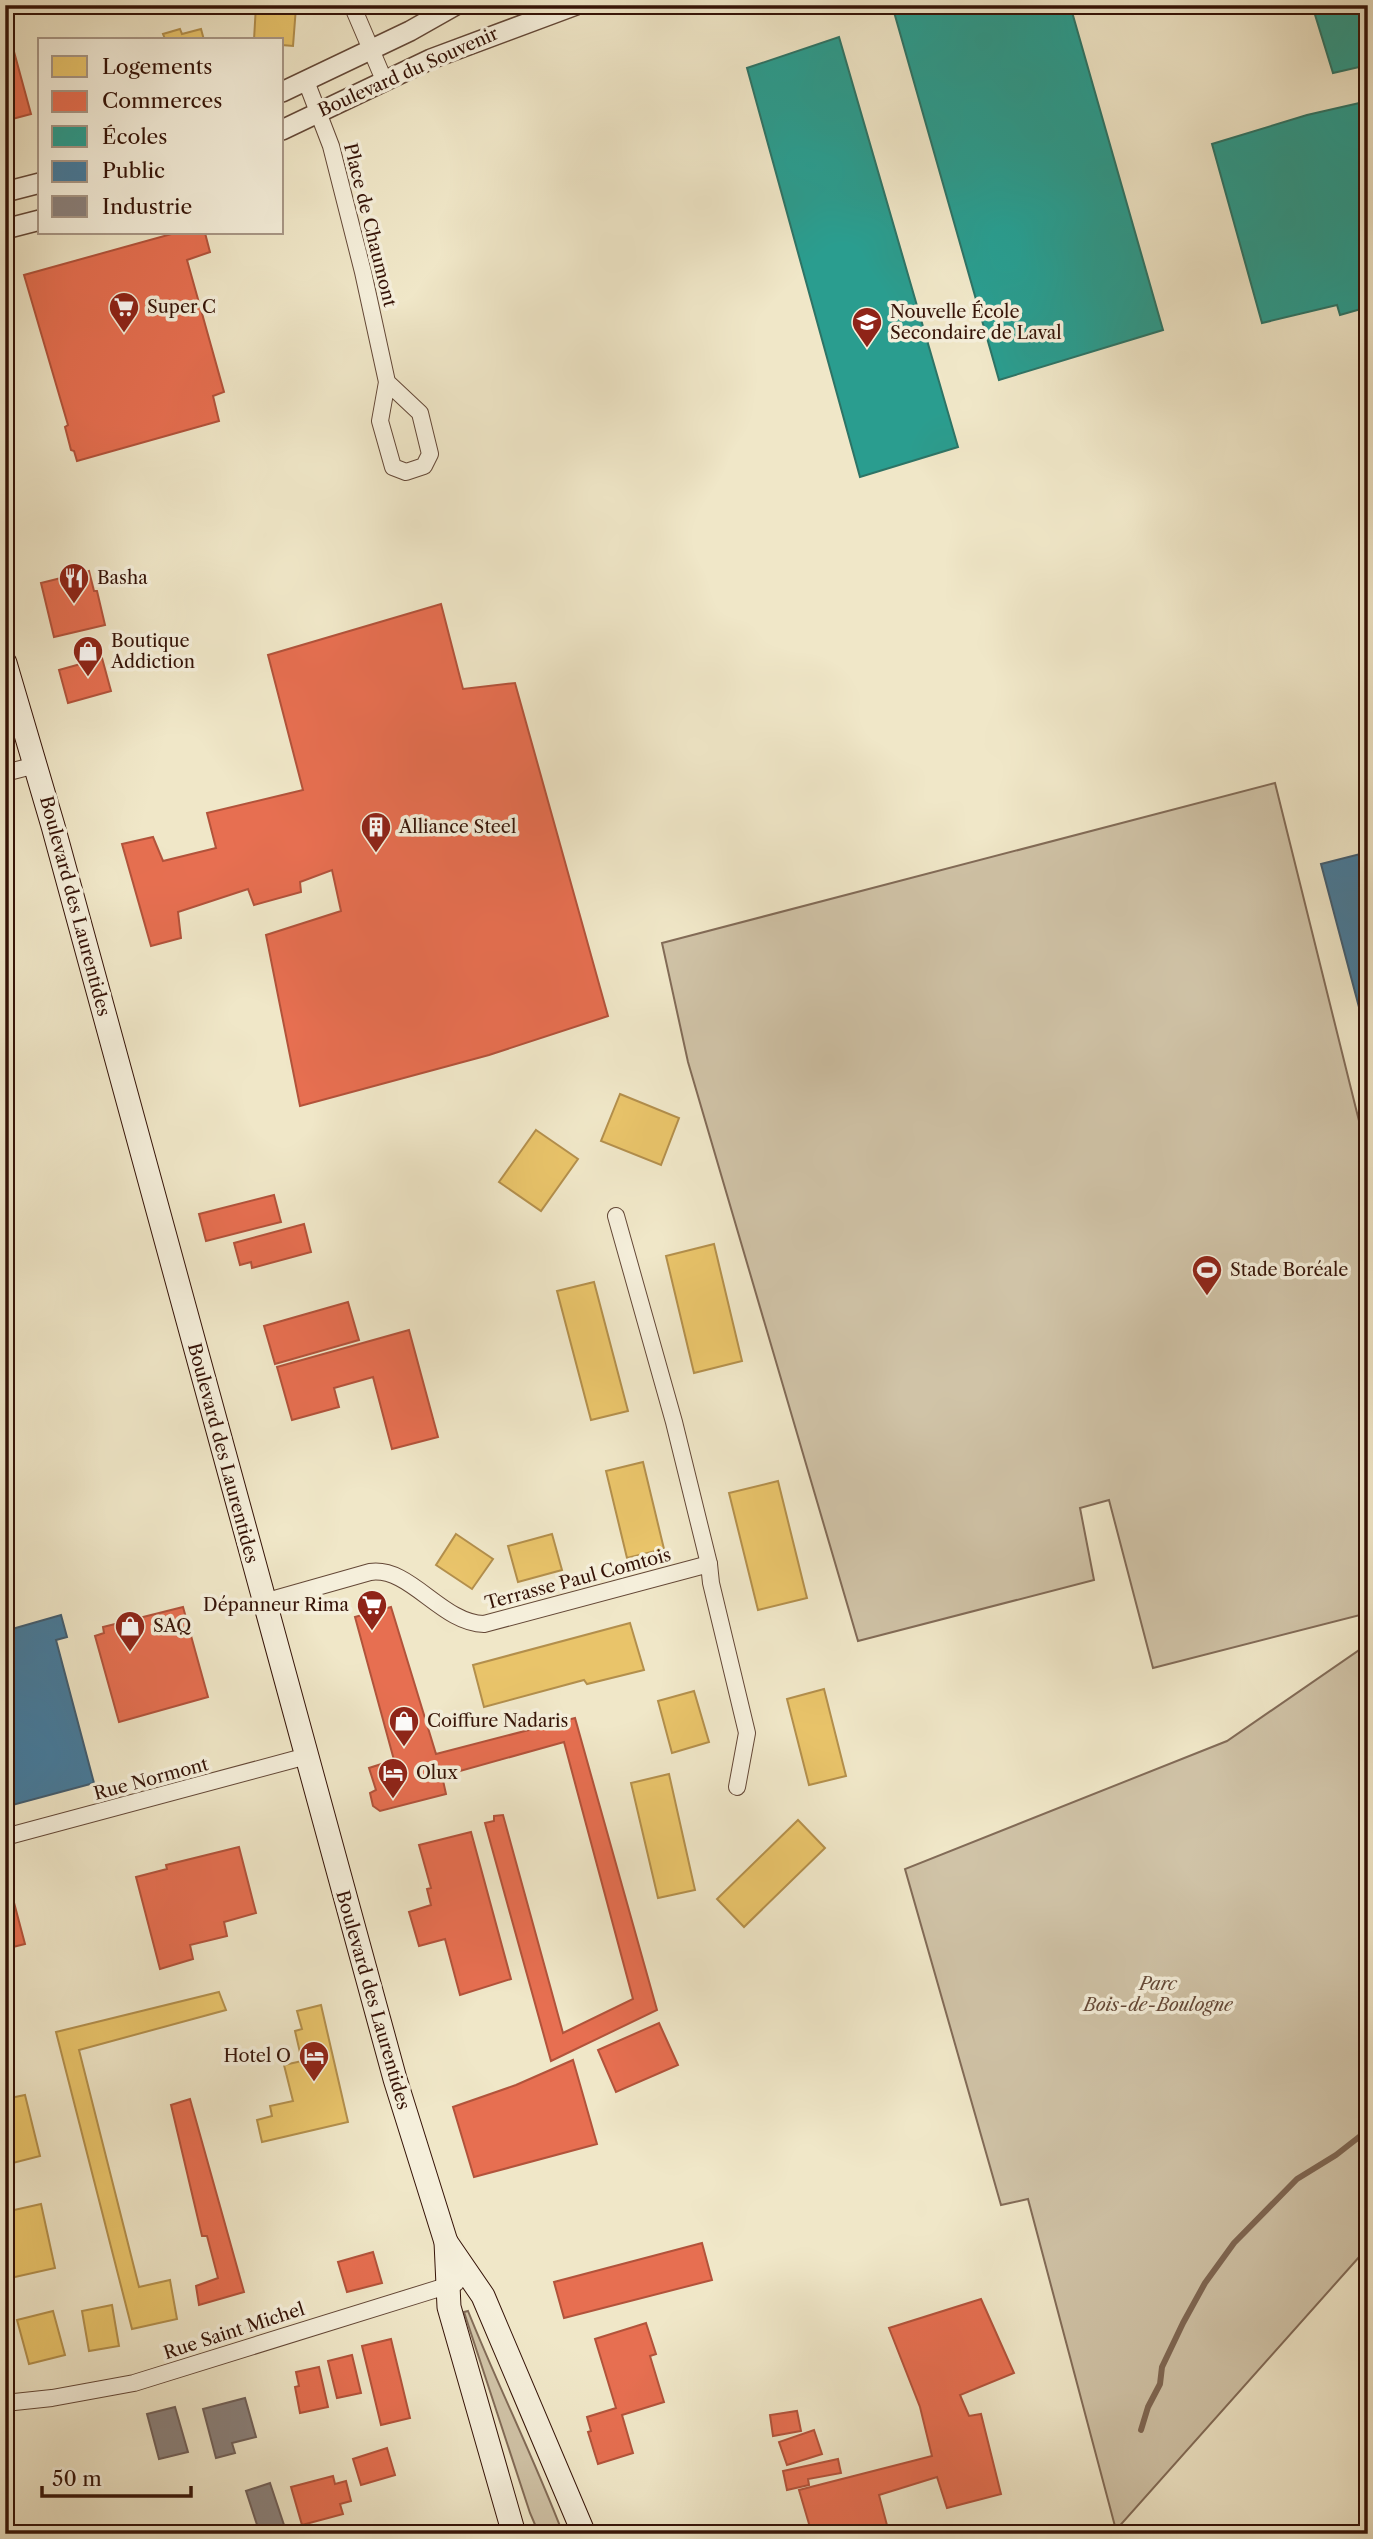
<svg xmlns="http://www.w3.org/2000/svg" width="1373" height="2539" font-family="'Libre Caslon Text',serif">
	<rect width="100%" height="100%" fill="#f0e7c8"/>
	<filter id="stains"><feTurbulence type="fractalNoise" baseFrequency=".00286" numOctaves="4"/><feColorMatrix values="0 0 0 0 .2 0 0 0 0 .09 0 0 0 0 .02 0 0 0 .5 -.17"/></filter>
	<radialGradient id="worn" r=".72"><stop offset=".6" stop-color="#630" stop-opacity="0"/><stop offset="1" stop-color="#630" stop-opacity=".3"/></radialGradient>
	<!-- green -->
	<g fill="#d0c3a7" stroke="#826b57" stroke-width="2">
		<polygon points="1275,783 1368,1157 1368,1613 1153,1668 1109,1500 1080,1508 1094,1580 858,1641 688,1062 662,943"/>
		<polygon points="1368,1644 1368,2247 1116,2530 1028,2199 1001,2205 905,1869 1227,1741"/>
		<path d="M468,2311C498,2386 534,2458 563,2534H539L530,2513L464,2312Z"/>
	</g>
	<!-- homes -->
	<g fill="#e9c46a" stroke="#b38f4c" stroke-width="2">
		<polygon points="256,5 296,7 293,46 282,45 282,40 254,40"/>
		<polygon points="180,29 182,34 201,29 204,40 159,40 165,39 163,34"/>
		<polygon points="620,1094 679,1118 661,1165 601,1141"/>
		<polygon points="536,1130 578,1159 541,1211 499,1182"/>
		<polygon points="714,1244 742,1361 694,1373 666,1256"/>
		<polygon points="594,1282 628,1411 591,1420 557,1291"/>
		<polygon points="643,1462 664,1549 627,1558 606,1471"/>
		<polygon points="778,1481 807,1598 758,1610 729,1493"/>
		<polygon points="456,1534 493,1559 472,1589 436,1565"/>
		<polygon points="552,1534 562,1570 518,1582 508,1546"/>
		<polygon points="630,1623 644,1670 587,1684 584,1680 484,1707 473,1665"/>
		<polygon points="824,1689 846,1776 809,1785 787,1699"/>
		<polygon points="694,1691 709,1742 672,1753 658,1701"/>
		<polygon points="669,1774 695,1890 658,1898 631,1783"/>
		<polygon points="798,1820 825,1848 744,1927 717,1899"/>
		<polygon points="219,1992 226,2010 79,2050 139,2287 170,2280 177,2319 132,2329 56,2032"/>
		<polygon points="321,2005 348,2122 262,2142 257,2120 272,2116 270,2106 293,2101 284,2065 302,2061 295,2031 302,2029 297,2011"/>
		<polygon points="25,2095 40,2156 5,2165 5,2099"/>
		<polygon points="41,2204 55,2268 6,2279 5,2212"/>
		<polygon points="112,2305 119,2346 89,2351 82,2311"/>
		<polygon points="53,2311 65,2355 29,2364 17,2320"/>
	</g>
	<!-- shops -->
	<g fill="#e76f51" stroke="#b2533b" stroke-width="2">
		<polygon points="43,5 60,5 61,9 44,12"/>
		<polygon points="10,37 31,114 5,121 5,38"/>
		<polygon points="175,233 205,233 210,252 187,260 224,392 213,396 219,421 77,461 74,451 71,450 65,427 68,425 24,275"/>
		<polygon points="89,571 94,591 97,591 105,625 54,637 41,583"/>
		<polygon points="441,604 463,689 515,683 608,1016 489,1055 300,1106 266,935 341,911 332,870 300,882 301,892 254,905 248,889 178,912 181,938 151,946 122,844 153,837 163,861 216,848 207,813 303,790 268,655"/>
		<polygon points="102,658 111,691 68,703 59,670"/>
		<polygon points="274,1195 281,1222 206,1241 199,1214"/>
		<polygon points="304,1224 311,1252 252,1268 251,1262 240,1265 234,1243"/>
		<polygon points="348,1302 359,1340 275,1364 264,1326"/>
		<polygon points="409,1330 438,1437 392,1449 373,1377 334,1388 339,1407 292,1420 277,1367"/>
		<polygon points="183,1607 208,1697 119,1722 95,1636 104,1633 103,1627"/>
		<polygon points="391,1607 436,1754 575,1718 657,2010 551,2061 485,1823 494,1821 494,1816 503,1815 563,2033 633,1999 564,1742 442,1776 446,1794 380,1811 373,1806 370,1793 376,1790 369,1768 394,1760 355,1617"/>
		<polygon points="471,1832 511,1979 460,1995 445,1939 419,1946 409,1912 431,1905 427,1889 431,1888 419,1845"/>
		<polygon points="239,1847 256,1913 224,1922 227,1936 190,1945 193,1959 160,1969 136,1877 167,1869 166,1865"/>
		<polygon points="8,1880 25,1944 5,1949 5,1881"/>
		<polygon points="659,2023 678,2065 616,2092 598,2050"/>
		<polygon points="573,2060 597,2144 474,2177 453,2107 516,2085"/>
		<polygon points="190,2099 244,2292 199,2305 196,2286 218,2278 207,2236 202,2236 171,2105"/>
		<polygon points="702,2243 712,2280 564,2318 554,2282"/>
		<polygon points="373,2252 382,2283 347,2292 338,2262"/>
		<polygon points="981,2299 1014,2373 960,2395 969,2416 981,2414 1001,2494 947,2508 937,2477 879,2495 888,2529 872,2534 812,2534 799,2490 932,2456 920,2407 889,2328"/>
		<polygon points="646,2323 656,2354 650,2356 664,2402 622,2415 633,2453 598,2464 588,2432 591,2431 587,2417 616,2408 595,2339"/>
		<polygon points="391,2339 410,2418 381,2425 362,2346"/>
		<polygon points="352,2355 361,2393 337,2398 328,2361"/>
		<polygon points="319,2367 328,2407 300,2413 295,2387 299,2386 296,2372"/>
		<polygon points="797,2411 801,2431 773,2436 770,2415"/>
		<polygon points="814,2430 822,2454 787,2465 779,2442"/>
		<polygon points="387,2448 395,2475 361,2485 353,2459"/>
		<polygon points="838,2459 841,2473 808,2479 809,2485 787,2490 783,2471"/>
		<polygon points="333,2476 335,2484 346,2481 351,2501 340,2504 343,2514 302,2525 291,2487"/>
	</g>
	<!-- schools -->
	<g fill="#2a9d8f" stroke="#2d7466" stroke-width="2">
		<polygon points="892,5 1070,5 1163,330 999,380"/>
		<polygon points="1312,5 1368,5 1368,65 1333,73"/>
		<polygon points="839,37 958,447 860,477 747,68"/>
		<polygon points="1368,101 1368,307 1340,315 1337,305 1262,323 1212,144 1307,115"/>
	</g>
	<!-- public -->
	<g fill="#457b9d" stroke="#405c70" stroke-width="2">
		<polygon points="1368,852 1368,1041 1321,864"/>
		<polygon points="61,1615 67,1637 56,1640 94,1783 5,1807 5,1631"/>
	</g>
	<!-- industry -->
	<g fill="#8a817c" stroke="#706059" stroke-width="2">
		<polygon points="245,2398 256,2437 232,2443 235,2453 216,2458 203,2409"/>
		<polygon points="175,2407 188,2452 159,2459 147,2414"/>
		<polygon points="270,2483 287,2534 260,2534 246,2491"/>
	</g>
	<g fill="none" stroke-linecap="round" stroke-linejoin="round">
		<!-- stream -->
		<polyline stroke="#7f6753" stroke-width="6" points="1141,2430 1148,2407 1160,2384 1162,2367 1183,2323 1205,2283 1234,2243 1297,2179 1336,2155 1368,2130"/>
		<!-- minor casing -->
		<g stroke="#644837" stroke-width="18">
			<g id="minor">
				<polyline points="352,5 384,80"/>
				<polyline points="306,81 331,146 363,272 387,382 380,421 393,467 406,472 424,466 430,454 420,413 387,382"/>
				<polyline points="5,773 36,765"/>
				<polyline points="616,1216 674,1422 709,1564 711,1583 747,1733 737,1787"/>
				<path d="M264,1602L370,1572C410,1566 441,1623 484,1624L709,1564"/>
				<polyline points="5,1837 307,1756"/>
				<polyline points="5,2403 52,2398 134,2383 456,2283"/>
			</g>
		</g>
		<!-- tertiary casing -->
		<g stroke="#644837" stroke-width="22">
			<g id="tertiary">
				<polyline points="282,92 410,31 456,5"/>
				<polyline points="282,130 431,59 576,5"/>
				<polyline points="5,192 40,183"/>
				<polyline points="5,229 40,220"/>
			</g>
		</g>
		<!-- secondary casing -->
		<g stroke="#351307" stroke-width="25">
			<g id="secondary">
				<polyline points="5,663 53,826 395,2079 446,2242 449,2307 514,2534"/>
				<polyline points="446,2242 483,2296 584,2534"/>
			</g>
		</g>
		<!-- minor -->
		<use href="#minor" stroke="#f5efdb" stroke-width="16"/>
		<!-- tertiary -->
		<use href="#tertiary" stroke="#f5efdb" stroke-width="19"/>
		<!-- secondary -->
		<use href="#secondary" stroke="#f5efdb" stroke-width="23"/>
	</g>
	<!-- icons -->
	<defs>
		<g id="supermarket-pin" transform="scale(1.575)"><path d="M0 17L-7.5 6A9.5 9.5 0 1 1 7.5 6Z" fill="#8f2418" stroke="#f5efdb"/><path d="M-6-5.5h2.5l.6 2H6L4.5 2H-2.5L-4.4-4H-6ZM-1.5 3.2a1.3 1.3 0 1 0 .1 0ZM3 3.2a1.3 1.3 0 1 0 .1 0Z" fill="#fff"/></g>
		<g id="school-pin" transform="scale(1.575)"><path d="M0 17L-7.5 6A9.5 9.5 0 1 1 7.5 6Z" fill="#8f2418" stroke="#f5efdb"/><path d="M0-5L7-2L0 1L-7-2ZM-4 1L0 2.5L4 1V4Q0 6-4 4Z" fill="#fff"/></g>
		<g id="restaurant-pin" transform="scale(1.575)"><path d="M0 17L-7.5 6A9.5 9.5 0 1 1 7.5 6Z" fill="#8f2418" stroke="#f5efdb"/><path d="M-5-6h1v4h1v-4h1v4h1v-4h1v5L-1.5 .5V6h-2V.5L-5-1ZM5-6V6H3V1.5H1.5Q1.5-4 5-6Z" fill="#fff"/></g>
		<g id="shop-pin" transform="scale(1.575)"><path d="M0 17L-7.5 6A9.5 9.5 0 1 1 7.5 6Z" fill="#8f2418" stroke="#f5efdb"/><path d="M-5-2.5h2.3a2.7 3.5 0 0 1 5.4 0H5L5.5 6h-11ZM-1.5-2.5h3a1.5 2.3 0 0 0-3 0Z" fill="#fff"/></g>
		<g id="building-pin" transform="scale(1.575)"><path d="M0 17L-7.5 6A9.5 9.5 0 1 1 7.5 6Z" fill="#8f2418" stroke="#f5efdb"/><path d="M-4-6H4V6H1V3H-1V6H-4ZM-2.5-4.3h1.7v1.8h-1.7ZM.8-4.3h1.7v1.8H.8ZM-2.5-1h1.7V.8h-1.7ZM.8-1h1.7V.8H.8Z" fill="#fff"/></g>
		<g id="stadium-pin" transform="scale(1.575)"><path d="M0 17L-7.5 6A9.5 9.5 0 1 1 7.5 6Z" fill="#8f2418" stroke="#f5efdb"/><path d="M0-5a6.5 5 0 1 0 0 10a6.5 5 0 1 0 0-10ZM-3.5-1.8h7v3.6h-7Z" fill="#fff"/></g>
		<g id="hotel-pin" transform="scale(1.575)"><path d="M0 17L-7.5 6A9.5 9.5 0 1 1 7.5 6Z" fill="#8f2418" stroke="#f5efdb"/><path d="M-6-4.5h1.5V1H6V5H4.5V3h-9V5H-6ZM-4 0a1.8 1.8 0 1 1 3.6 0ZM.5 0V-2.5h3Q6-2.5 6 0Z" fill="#fff"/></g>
	</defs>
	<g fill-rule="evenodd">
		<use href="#supermarket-pin" x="124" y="307"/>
		<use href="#school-pin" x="867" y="322"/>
		<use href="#restaurant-pin" x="74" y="578"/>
		<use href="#shop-pin" x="88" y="651"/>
		<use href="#building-pin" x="376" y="827"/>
		<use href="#stadium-pin" x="1207" y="1270"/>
		<use href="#supermarket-pin" x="372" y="1605"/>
		<use href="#shop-pin" x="130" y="1626"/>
		<use href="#shop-pin" x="404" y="1721"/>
		<use href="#hotel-pin" x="393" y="1773"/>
		<use href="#hotel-pin" x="314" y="2056"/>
	</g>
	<g text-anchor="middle" stroke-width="7" stroke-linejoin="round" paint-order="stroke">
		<!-- street labels -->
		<g font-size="18" fill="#351307" stroke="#f5efdb">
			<text transform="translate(408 72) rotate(-24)" y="6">Boulevard du Souvenir</text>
			<text transform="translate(370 225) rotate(76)" y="6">Place de Chaumont</text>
			<text transform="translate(75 906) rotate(75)" y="6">Boulevard des Laurentides</text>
			<text transform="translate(223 1453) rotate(75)" y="6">Boulevard des Laurentides</text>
			<text transform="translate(578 1579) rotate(-15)" y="6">Terrasse Paul Comtois</text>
			<text transform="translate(151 1779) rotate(-15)" y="6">Rue Normont</text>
			<text transform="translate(373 2000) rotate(74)" y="6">Boulevard des Laurentides</text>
			<text transform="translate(234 2331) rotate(-18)" y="6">Rue Saint Michel</text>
		</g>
		<!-- poi labels -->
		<g font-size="18" fill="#351307" stroke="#f5efdb" text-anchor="start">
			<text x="147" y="313">Super C</text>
			<text x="890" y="318">Nouvelle École<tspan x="890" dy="21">Secondaire de Laval</tspan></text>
			<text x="97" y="584">Basha</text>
			<text x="111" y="647">Boutique<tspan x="111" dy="21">Addiction</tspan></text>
			<text x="399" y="833">Alliance Steel</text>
			<text x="1230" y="1276">Stade Boréale</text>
			<text x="349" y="1611" text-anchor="end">Dépanneur Rima</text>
			<text x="153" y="1632">SAQ</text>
			<text x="427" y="1727">Coiffure Nadaris</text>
			<text x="416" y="1779">Olux</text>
			<text x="291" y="2062" text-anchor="end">Hotel O</text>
		</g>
		<!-- park labels -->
		<g font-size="18" font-style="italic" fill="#644837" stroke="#f5efdb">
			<text x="1158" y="1990">Parc<tspan x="1158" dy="21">Bois-de-Boulogne</tspan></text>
		</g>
	</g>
	<!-- margin -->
	<rect width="1373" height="2539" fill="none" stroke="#f0e7c8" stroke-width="28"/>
	<rect x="7" y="7" width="1359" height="2525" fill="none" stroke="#351307" stroke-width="3.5"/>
	<rect x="14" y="14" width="1345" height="2511" fill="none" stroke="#351307" stroke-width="2"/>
	<!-- legend -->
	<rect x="38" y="38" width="245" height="196" fill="#f5efdb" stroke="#a89786" stroke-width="2"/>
	<rect x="52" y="56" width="35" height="21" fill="#e9c46a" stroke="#a89786" stroke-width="2"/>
	<text x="102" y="74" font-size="21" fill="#351307">Logements</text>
	<rect x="52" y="91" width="35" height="21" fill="#e76f51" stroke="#a89786" stroke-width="2"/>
	<text x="102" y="108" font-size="21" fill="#351307">Commerces</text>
	<rect x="52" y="126" width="35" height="21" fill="#2a9d8f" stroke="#a89786" stroke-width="2"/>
	<text x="102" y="144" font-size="21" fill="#351307">Écoles</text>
	<rect x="52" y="161" width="35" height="21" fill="#457b9d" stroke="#a89786" stroke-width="2"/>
	<text x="102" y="178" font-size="21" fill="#351307">Public</text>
	<rect x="52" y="196" width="35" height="21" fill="#8a817c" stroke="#a89786" stroke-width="2"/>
	<text x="102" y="214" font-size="21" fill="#351307">Industrie</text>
	<!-- scale -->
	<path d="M42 2486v10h149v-10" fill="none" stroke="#351307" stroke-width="3.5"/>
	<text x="52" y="2486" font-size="21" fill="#351307" stroke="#f5efdb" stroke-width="5" paint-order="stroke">50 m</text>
	<rect width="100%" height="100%" filter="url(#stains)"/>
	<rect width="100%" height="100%" fill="url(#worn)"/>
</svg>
